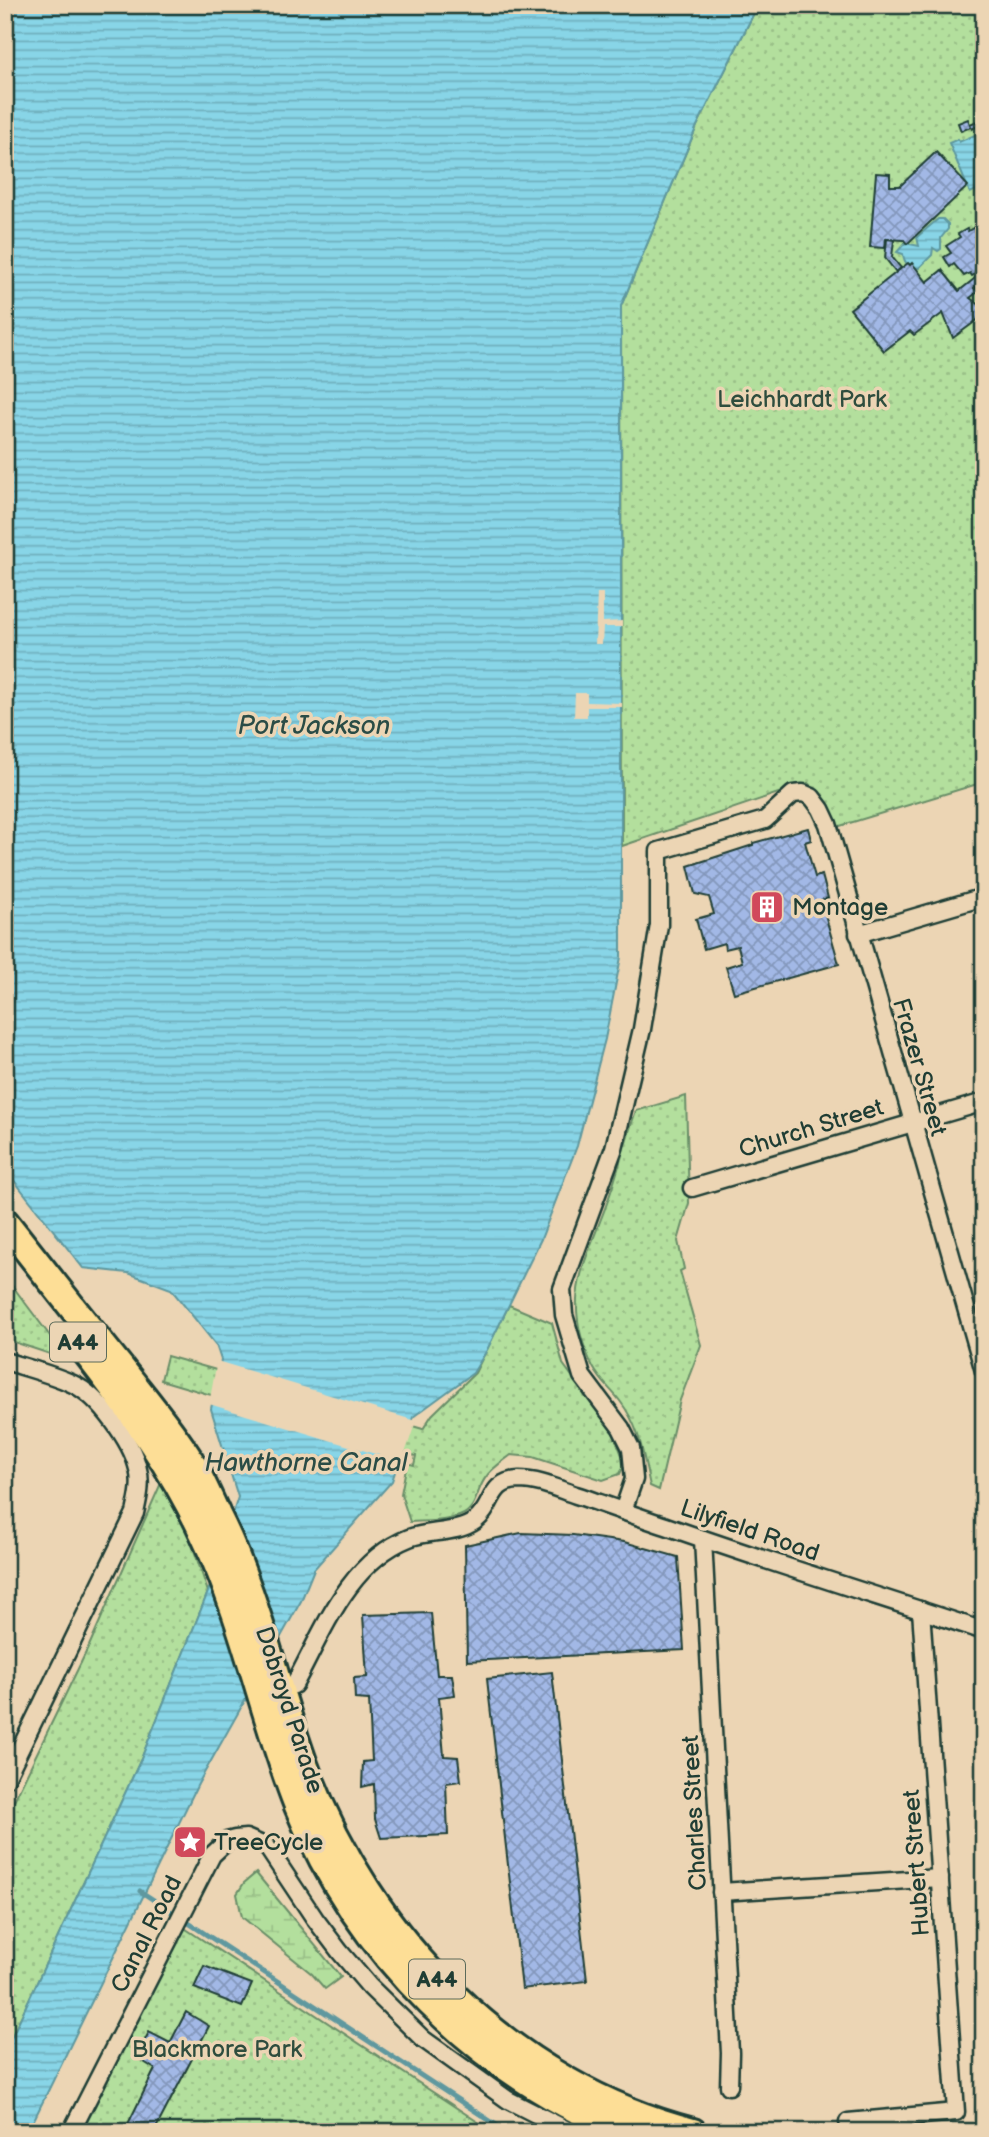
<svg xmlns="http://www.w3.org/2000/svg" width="989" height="2137" font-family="'Balsamiq Sans',sans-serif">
	<defs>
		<pattern id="wetland-marsh" width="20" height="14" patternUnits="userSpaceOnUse" patternTransform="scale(1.75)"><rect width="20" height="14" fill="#b3df9d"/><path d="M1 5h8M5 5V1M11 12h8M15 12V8" fill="none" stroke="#9ac088"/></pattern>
		<pattern id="park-dots" width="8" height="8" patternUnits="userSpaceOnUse" patternTransform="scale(1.75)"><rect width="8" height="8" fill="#b3df9d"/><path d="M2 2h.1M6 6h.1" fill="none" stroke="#9ac088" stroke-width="1.8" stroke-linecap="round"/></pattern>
		<pattern id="water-rules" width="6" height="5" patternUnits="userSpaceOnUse" patternTransform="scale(1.75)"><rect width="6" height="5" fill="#88d5e7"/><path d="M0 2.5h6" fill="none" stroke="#6faebc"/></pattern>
		<pattern id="building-cross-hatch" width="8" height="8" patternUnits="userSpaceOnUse" patternTransform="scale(1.75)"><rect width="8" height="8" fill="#a2b8e6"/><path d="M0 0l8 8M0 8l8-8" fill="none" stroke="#8397bb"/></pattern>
	</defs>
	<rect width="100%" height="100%" fill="#ecd5b4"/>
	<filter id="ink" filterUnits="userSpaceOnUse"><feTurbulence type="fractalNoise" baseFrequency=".0143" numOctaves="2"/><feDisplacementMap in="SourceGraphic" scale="14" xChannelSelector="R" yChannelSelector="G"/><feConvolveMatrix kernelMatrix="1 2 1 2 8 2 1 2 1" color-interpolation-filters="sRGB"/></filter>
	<g filter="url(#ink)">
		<!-- wetland -->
		<polygon fill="url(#wetland-marsh)" stroke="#698e68" stroke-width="2" points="256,1873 341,1977 325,1989 312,1974 242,1917 237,1894 244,1883"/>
		<!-- park -->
		<g fill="url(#park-dots)" stroke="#698e68" stroke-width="2">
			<polygon points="758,5 984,5 984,782 840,826 835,825 822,798 808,783 622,846 621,306 697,126"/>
			<path d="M686,1096L689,1203L678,1241L684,1269L680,1271L701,1345L680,1400L659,1490L650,1486C643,1454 640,1427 620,1401C610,1388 601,1382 593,1367C560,1300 584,1266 607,1203C618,1173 625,1141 636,1111Z"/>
			<polygon points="5,1276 68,1360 5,1339"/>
			<path d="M509,1305L552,1323L563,1364L613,1432L625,1463L620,1474L603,1480L533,1457L511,1455C502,1462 492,1468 486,1477C477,1488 477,1507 464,1514C448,1522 428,1521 410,1522L401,1494L407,1463L414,1465L416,1456L161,1380L167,1356L423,1429L432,1415L475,1373Z"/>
			<polygon points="161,1483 190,1538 208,1592 141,1759 5,2051 5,1819 89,1646"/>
			<polygon points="183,1927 493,2132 82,2132"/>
		</g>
		<!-- water -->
		<g fill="url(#water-rules)" stroke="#5e989f" stroke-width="2">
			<polygon points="5,5 758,5 697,126 621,306 621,957 605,1039 577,1146 541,1239 487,1350 473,1373 413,1417 392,1481 314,1569 301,1601 198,1784 28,2132 5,2132 5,2051 141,1759 208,1592 238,1497 211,1409 221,1360 216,1345 171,1289 128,1273 83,1268 5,1169"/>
			<polygon points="984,131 984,184 978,186 979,189 970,193 949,143 958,139 959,142"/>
			<path d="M938,219H943L948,224V229L941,238V249L938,251L933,248L932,255L919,268C909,268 904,263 903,254L897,252L905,243L919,246L917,237Z"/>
		</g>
		<!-- pier -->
		<g fill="#ecd5b4">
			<polygon points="597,593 603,593 603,622 622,621 622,627 603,627 602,644 595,644"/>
			<polygon points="575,693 587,693 587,702 622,703 622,707 587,707 587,717 574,717"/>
			<polygon points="217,1361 416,1421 402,1462 209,1404"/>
		</g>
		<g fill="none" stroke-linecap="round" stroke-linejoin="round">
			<!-- stream -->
			<polyline stroke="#5e989f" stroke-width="5" points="140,1891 507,2132"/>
		</g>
		<!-- building -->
		<g fill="url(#building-cross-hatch)" stroke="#1f3d34" stroke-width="2">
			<polygon points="984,118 984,123 972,129 970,124"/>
			<polygon points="968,119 971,127 961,131 958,123"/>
			<polygon points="936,152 968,186 907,244 904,240 886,239 885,248 870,247 876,173 890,174 890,186 900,186"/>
			<polygon points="984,221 984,269 972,276 970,273 964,276 954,264 950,267 944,257 951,253 946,246 960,237 958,234 967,229 968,231"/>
			<polygon points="887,239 894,240 892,257 901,268 896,272 885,258"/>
			<polygon points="908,263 910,265 912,263 927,282 942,270 959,291 984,271 984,280 974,288 975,289 984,283 984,287 970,298 984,308 984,315 953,338 943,313 914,335 910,331 884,351 850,309"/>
			<polygon points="808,828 811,840 805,842 815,877 822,875 828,898 821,900 839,964 734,993 726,967 742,962 738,946 725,949 724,943 704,949 696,919 714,914 709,897 695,894 688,866 753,845 753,843"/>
			<polygon points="521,1533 573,1535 624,1542 678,1557 684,1650 467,1661 465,1545"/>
			<polygon points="431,1613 437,1675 452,1675 455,1695 439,1697 444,1756 458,1757 461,1781 446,1783 448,1835 381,1838 375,1819 374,1784 362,1787 363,1762 372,1761 369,1700 355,1699 354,1678 367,1677 363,1615"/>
			<polygon points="552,1672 587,1981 522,1989 487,1679"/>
			<polygon points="204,1966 252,1984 242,2007 194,1988"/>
			<polygon points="186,2012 209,2026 154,2132 124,2132 155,2069 136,2057 149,2032 170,2043"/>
		</g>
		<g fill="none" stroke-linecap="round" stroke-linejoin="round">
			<!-- minor casing -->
			<g stroke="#1f3d34" stroke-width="21">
				<g id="minor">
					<polyline points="858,934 984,897"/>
					<polyline points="692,1188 984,1102"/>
					<path d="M5,1361C27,1368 52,1374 73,1384C99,1396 132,1442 138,1469C142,1484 138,1499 135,1513L5,1780"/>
					<polyline points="623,1511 634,1479 631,1448 621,1428 582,1376 564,1315 562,1289 614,1148 642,1029 659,925 659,851 765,820 793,794 803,793 812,797 821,809 828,824 984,1371"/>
					<polyline points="703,1539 730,2053 729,2086"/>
					<path d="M294,1685C323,1632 348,1562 409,1538C429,1530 457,1534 475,1521C494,1507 488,1481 519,1480C539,1480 558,1489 576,1495C606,1505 636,1516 666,1526C771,1563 878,1596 984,1631"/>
					<polyline points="721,1892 940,1878"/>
					<polyline points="848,2122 956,2112 921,1610"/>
					<polyline points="71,2132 212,1855 227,1841 235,1839 246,1838 267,1847 315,1919 340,1952 369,1986 423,2039 508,2100 571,2132"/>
				</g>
			</g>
			<!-- trunk casing -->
			<g stroke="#1f3d34" stroke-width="32">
				<g id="trunk">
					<path d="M5,1222C43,1270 81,1319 120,1367C144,1398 170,1428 191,1462C201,1479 209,1498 217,1515C258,1596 274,1683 305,1767C369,1940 512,2086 693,2132"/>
					<path d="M82,1347C128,1406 174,1468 205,1537C246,1623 263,1718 298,1806C356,1951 482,2077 628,2132"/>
				</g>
			</g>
			<!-- minor -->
			<use href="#minor" stroke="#ecd5b4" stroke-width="16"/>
			<!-- trunk -->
			<use href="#trunk" stroke="#fdde96" stroke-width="26"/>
		</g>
	</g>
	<!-- icons -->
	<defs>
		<g id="building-square" transform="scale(1.75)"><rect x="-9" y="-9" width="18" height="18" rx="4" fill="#d1495b" stroke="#ecd5b4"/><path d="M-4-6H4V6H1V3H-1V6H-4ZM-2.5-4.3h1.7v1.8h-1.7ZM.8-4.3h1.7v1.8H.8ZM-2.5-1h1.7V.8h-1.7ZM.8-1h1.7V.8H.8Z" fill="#fff"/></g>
		<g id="sight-square" transform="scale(1.75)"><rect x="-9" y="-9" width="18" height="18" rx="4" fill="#d1495b" stroke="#ecd5b4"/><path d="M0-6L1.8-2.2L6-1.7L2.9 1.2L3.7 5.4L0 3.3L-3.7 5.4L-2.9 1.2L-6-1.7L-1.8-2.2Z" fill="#fff"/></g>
	</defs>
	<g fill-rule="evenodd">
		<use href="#building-square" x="767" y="907"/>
		<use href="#sight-square" x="190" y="1842"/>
	</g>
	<g text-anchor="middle" stroke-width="7" stroke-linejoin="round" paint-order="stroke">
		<!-- shield labels -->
		<g fill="#ecd5b4" stroke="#5c6b5a" stroke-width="2">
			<rect x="50" y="1322.5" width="56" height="39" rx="5"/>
			<rect x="409" y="1959.5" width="56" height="39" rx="5"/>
		</g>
		<g font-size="23" font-weight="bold" fill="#1f3d34">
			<text x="78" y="1350">A44</text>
			<text x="437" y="1987">A44</text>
		</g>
		<!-- park labels -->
		<g font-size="24" fill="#2e4d3e" stroke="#ecd5b4">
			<text x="802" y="407">Leichhardt Park</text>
			<text x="217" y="2057">Blackmore Park</text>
		</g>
		<!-- poi labels -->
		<g font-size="24" fill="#1f3d34" stroke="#ecd5b4" text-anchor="start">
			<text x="792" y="915">Montage</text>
			<text x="214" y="1850">TreeCycle</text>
		</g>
		<!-- street labels -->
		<g font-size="24" fill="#1f3d34" stroke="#ecd5b4">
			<text transform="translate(920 1067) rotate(74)" y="8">Frazer Street</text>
			<text transform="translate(811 1128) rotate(-17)" y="8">Church Street</text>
			<text transform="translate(750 1530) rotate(19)" y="8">Lilyfield Road</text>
			<text transform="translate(290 1710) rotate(72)" y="8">Dobroyd Parade</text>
			<text transform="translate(694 1813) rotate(-93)" y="8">Charles Street</text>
			<text transform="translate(916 1863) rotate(-94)" y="8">Hubert Street</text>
			<text transform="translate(146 1934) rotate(-63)" y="8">Canal Road</text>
		</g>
		<!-- water labels -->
		<g font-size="26" font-style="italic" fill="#2a4c46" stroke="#ecd5b4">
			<text x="314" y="734">Port Jackson</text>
			<text x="306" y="1471">Hawthorne Canal</text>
		</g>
	</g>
	<!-- margin -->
	<rect width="989" height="2137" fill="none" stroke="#ecd5b4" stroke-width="28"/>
	<rect x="14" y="14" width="961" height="2109" fill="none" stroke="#1f3d34" stroke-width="2.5" filter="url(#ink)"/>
</svg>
